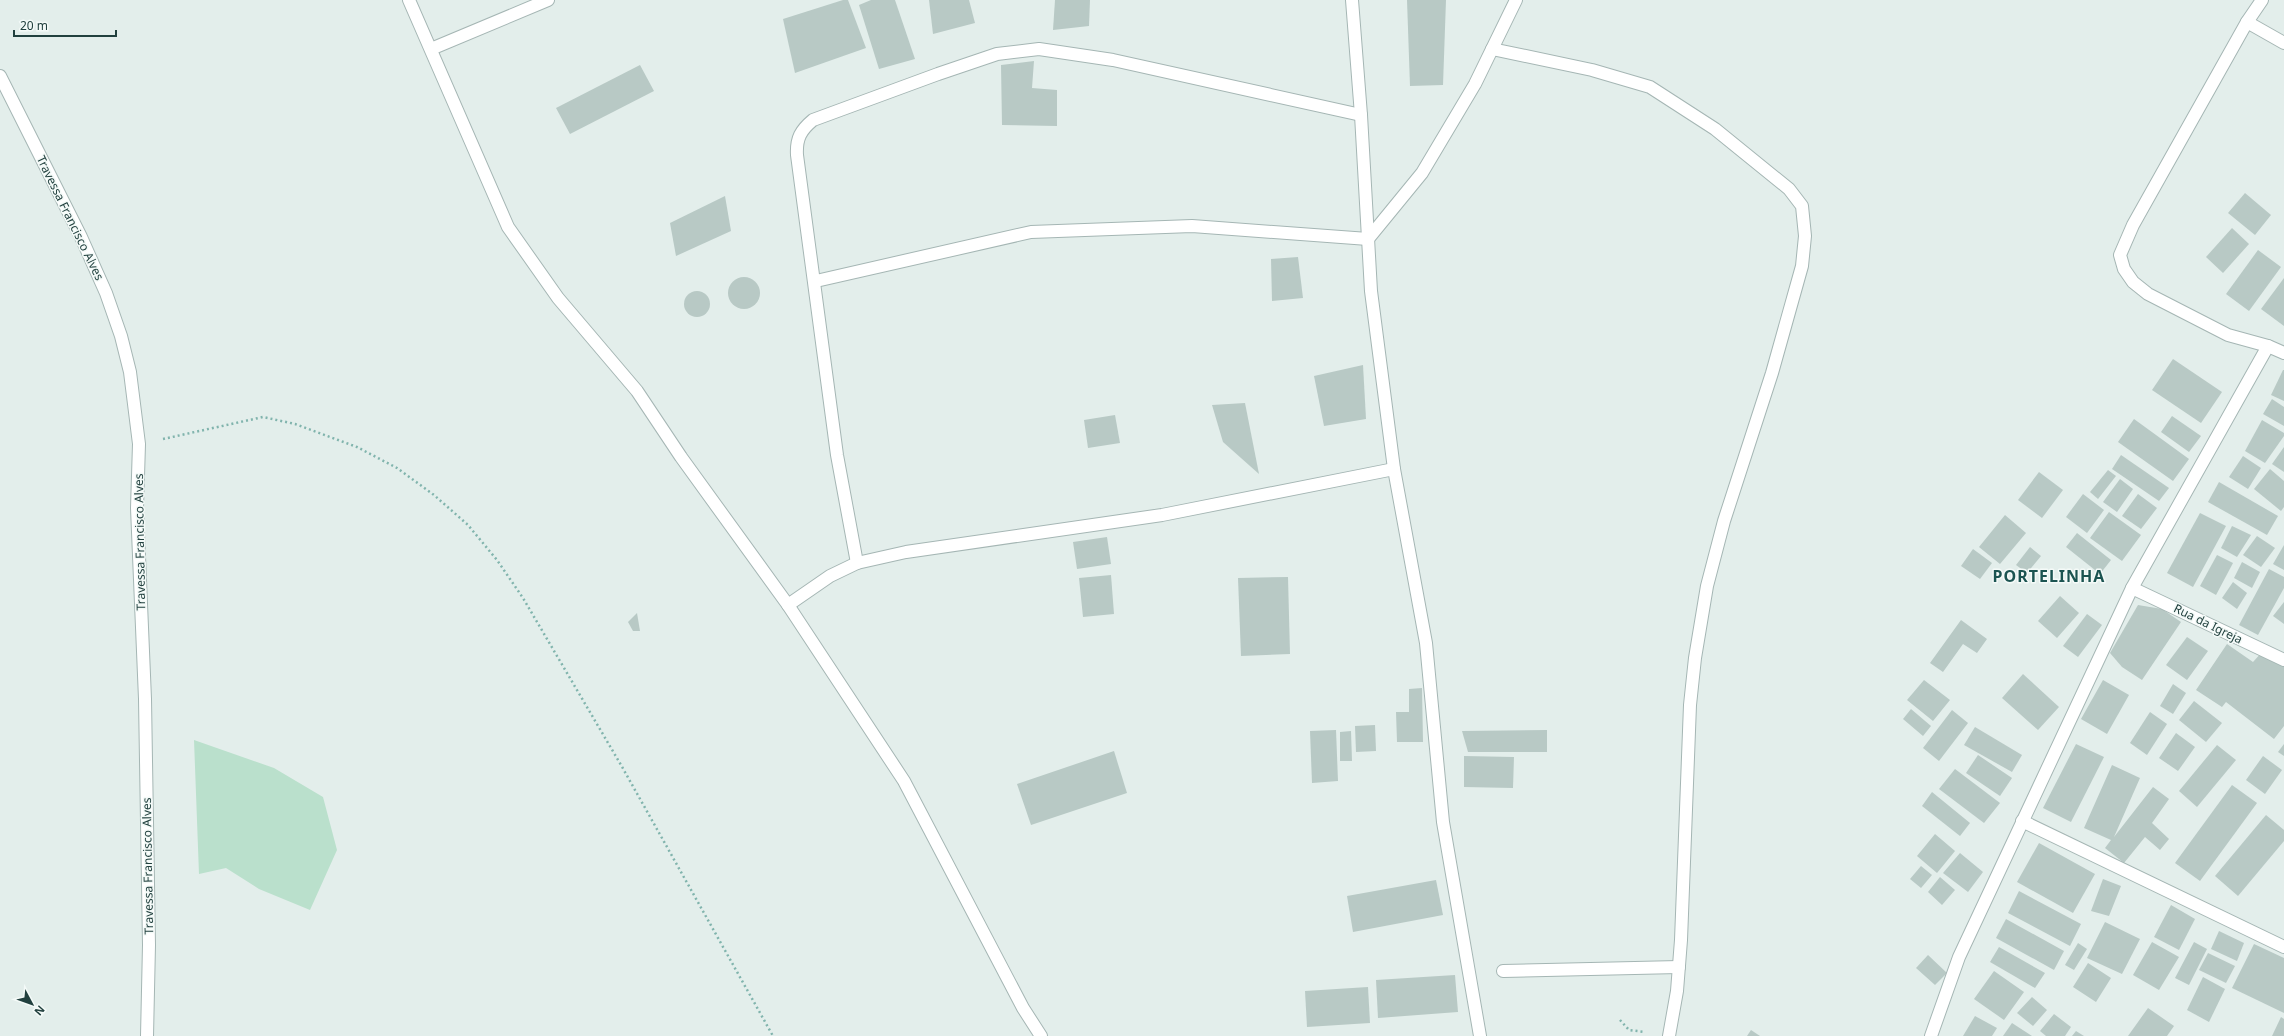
<svg xmlns="http://www.w3.org/2000/svg" width="2284" height="1036" font-family="'Noto Sans',sans-serif">
	<rect width="100%" height="100%" fill="#e3eeeb"/>
	<!-- green -->
	<polygon fill="#bae0cc" points="194,740 274,768 323,797 337,850 310,910 259,889 226,868 199,874"/>
	<!-- building -->
	<g fill="#b8c9c5">
		<polygon points="843,0 848,0 866,48 795,73 783,19"/>
		<polygon points="871,0 895,0 915,59 879,69 859,5"/>
		<polygon points="929,0 969,0 975,23 933,34"/>
		<polygon points="1055,0 1090,0 1089,26 1053,30"/>
		<polygon points="1407,0 1446,0 1443,85 1410,86"/>
		<polygon points="1034,61 1032,88 1057,90 1057,126 1002,125 1001,65"/>
		<polygon points="640,65 654,91 570,134 556,108"/>
		<polygon points="2245,193 2271,215 2255,235 2228,213"/>
		<polygon points="725,196 731,231 676,256 670,223"/>
		<polygon points="2232,228 2249,244 2223,273 2206,257"/>
		<polygon points="2258,250 2281,267 2249,311 2226,294"/>
		<polygon points="1298,257 1303,298 1272,301 1271,259"/>
		<circle cx="744" cy="293" r="16"/>
		<polygon points="2284,278 2284,326 2261,309"/>
		<circle cx="697" cy="304" r="13"/>
		<polygon points="2173,359 2222,392 2201,423 2152,390"/>
		<polygon points="1363,365 1366,419 1324,426 1314,376"/>
		<polygon points="2283,370 2284,370 2284,401 2271,395"/>
		<polygon points="2272,399 2284,407 2284,426 2263,414"/>
		<polygon points="1245,403 1259,474 1223,442 1212,405"/>
		<polygon points="1115,415 1120,443 1088,448 1084,420"/>
		<polygon points="2172,416 2201,436 2189,452 2161,432"/>
		<polygon points="2134,419 2189,459 2173,481 2118,442"/>
		<polygon points="2262,420 2284,433 2284,436 2265,463 2245,451"/>
		<polygon points="2284,447 2284,472 2272,464"/>
		<polygon points="2121,455 2169,488 2159,501 2112,469"/>
		<polygon points="2243,456 2261,468 2248,489 2229,477"/>
		<polygon points="2270,469 2284,481 2284,507 2281,511 2254,489"/>
		<polygon points="2108,470 2116,476 2098,499 2090,492"/>
		<polygon points="2039,472 2063,490 2042,518 2018,500"/>
		<polygon points="2120,479 2133,489 2117,512 2103,502"/>
		<polygon points="2219,482 2278,516 2267,535 2208,502"/>
		<polygon points="2083,494 2104,510 2087,533 2066,517"/>
		<polygon points="2138,494 2157,508 2141,529 2122,516"/>
		<polygon points="2109,512 2141,535 2122,561 2090,538"/>
		<polygon points="2200,513 2226,526 2193,587 2167,573"/>
		<polygon points="2005,515 2026,533 2000,564 1979,547"/>
		<polygon points="2232,526 2251,535 2237,557 2221,548"/>
		<polygon points="2077,533 2111,560 2100,574 2066,547"/>
		<polygon points="2257,536 2275,548 2261,567 2243,555"/>
		<polygon points="1107,537 1111,564 1077,569 1073,542"/>
		<polygon points="2284,545 2284,570 2273,564"/>
		<polygon points="2030,547 2041,556 2027,573 2016,565"/>
		<polygon points="1973,549 1992,563 1980,579 1961,566"/>
		<polygon points="2217,555 2233,563 2216,595 2200,586"/>
		<polygon points="2242,562 2260,572 2252,588 2234,578"/>
		<polygon points="2269,569 2284,577 2284,588 2258,635 2239,625"/>
		<polygon points="1111,575 1114,614 1083,617 1079,578"/>
		<polygon points="1288,577 1290,654 1241,656 1238,578"/>
		<polygon points="2233,582 2247,593 2237,609 2222,598"/>
		<polygon points="2060,596 2079,613 2057,638 2038,621"/>
		<polygon points="2284,602 2284,624 2273,616"/>
		<polygon points="2138,605 2162,609 2181,622 2142,680 2122,667 2110,653"/>
		<polygon points="637,613 640,631 633,631 628,622"/>
		<polygon points="2087,614 2102,625 2078,657 2063,646"/>
		<polygon points="1961,620 1987,639 1977,653 1963,644 1943,672 1930,663"/>
		<polygon points="2187,637 2208,651 2187,680 2166,665"/>
		<polygon points="2227,644 2253,662 2263,651 2284,667 2284,726 2274,739 2226,702 2222,707 2196,690"/>
		<polygon points="2023,674 2059,707 2038,730 2002,698"/>
		<polygon points="1924,680 1950,700 1933,721 1907,700"/>
		<polygon points="2103,680 2129,695 2107,734 2081,719"/>
		<polygon points="2173,684 2186,693 2173,714 2160,706"/>
		<polygon points="1422,688 1423,742 1397,742 1396,712 1409,712 1409,689"/>
		<polygon points="2194,701 2222,723 2206,742 2179,720"/>
		<polygon points="1911,709 1931,726 1923,736 1903,719"/>
		<polygon points="1952,710 1968,723 1939,761 1923,748"/>
		<polygon points="2150,712 2167,724 2147,755 2130,743"/>
		<polygon points="1375,725 1376,751 1356,752 1355,726"/>
		<polygon points="1975,727 2022,755 2012,772 1964,745"/>
		<polygon points="1336,730 1338,781 1312,783 1310,731"/>
		<polygon points="1547,730 1547,752 1468,752 1462,731"/>
		<polygon points="1351,731 1352,761 1340,761 1340,732"/>
		<polygon points="2176,733 2195,747 2178,771 2159,758"/>
		<polygon points="2076,744 2104,757 2071,822 2043,808"/>
		<polygon points="2284,744 2284,756 2278,752"/>
		<polygon points="2217,745 2236,760 2197,807 2179,791"/>
		<polygon points="1114,751 1127,793 1031,825 1017,784"/>
		<polygon points="1978,755 2012,778 2000,796 1966,773"/>
		<polygon points="1464,756 1514,757 1513,788 1464,787"/>
		<polygon points="2263,756 2282,770 2265,794 2246,780"/>
		<polygon points="2112,765 2140,778 2114,837 2153,787 2169,799 2152,823 2169,839 2160,850 2145,837 2124,863 2105,848 2111,840 2084,828"/>
		<polygon points="1955,769 2000,803 1984,823 1939,789"/>
		<polygon points="2232,785 2257,803 2200,881 2175,863"/>
		<polygon points="1932,792 1970,823 1960,836 1922,806"/>
		<polygon points="2266,815 2284,830 2284,841 2238,896 2215,876"/>
		<polygon points="1935,834 1955,851 1937,873 1917,856"/>
		<polygon points="2039,843 2095,874 2073,913 2017,882"/>
		<polygon points="1960,853 1983,872 1968,892 1943,873"/>
		<polygon points="1921,866 1932,875 1921,888 1910,879"/>
		<polygon points="1940,877 1955,890 1942,905 1928,892"/>
		<polygon points="2103,879 2121,886 2109,916 2091,911"/>
		<polygon points="1436,880 1443,915 1353,932 1347,896"/>
		<polygon points="2019,891 2081,924 2070,946 2008,913"/>
		<polygon points="2171,905 2195,919 2179,950 2154,937"/>
		<polygon points="2006,919 2064,951 2054,970 1996,938"/>
		<polygon points="2105,922 2140,939 2122,974 2087,958"/>
		<polygon points="2219,931 2244,943 2237,961 2211,949"/>
		<polygon points="2152,942 2179,957 2159,990 2133,975"/>
		<polygon points="2194,942 2207,949 2189,985 2175,978"/>
		<polygon points="2078,943 2087,949 2074,970 2065,965"/>
		<polygon points="2254,944 2284,958 2284,1013 2232,988"/>
		<polygon points="1999,947 2045,973 2035,988 1990,962"/>
		<polygon points="2208,953 2235,966 2226,983 2199,970"/>
		<polygon points="1928,955 1947,973 1935,985 1916,968"/>
		<polygon points="2088,963 2111,978 2096,1002 2073,987"/>
		<polygon points="1994,971 2024,992 2004,1020 1974,999"/>
		<polygon points="1455,975 1458,1012 1378,1018 1376,980"/>
		<polygon points="2203,977 2225,989 2209,1022 2187,1010"/>
		<polygon points="1368,987 1370,1023 1307,1027 1305,991"/>
		<polygon points="2032,997 2047,1010 2033,1026 2017,1013"/>
		<polygon points="2148,1008 2174,1026 2167,1036 2128,1036"/>
		<polygon points="2054,1014 2071,1027 2065,1036 2046,1036 2040,1031"/>
		<polygon points="1975,1016 1997,1028 1992,1036 1963,1036"/>
		<polygon points="2281,1017 2284,1019 2284,1036 2272,1036"/>
		<polygon points="2012,1023 2032,1036 2003,1036"/>
		<polygon points="1751,1030 1760,1036 1747,1036"/>
		<polygon points="2076,1031 2084,1036 2072,1036"/>
	</g>
	<g fill="none" stroke-linecap="round" stroke-linejoin="round">
		<!-- minor casing -->
		<g stroke="#a5b6b4" stroke-width="14">
			<g id="minor">
				<polyline points="409,0 508,227 558,298 637,391 681,457 788,605 904,781 1023,1008 1041,1036"/>
				<polyline points="1352,0 1361,115 1371,291 1394,469 1426,643 1443,822 1480,1036"/>
				<polyline points="2262,0 2247,22 2133,225 2120,255 2124,269 2133,282 2148,294 2228,335 2268,346"/>
				<polyline points="2247,22 2284,43"/>
				<polyline points="431,49 548,0"/>
				<polyline points="1492,49 1592,70 1650,87 1715,129 1789,189 1802,206 1805,236 1802,266 1772,373 1724,521 1707,586 1695,658 1690,705 1681,940 1677,991 1669,1036"/>
				<polyline points="0,76 81,237 106,293 121,336 130,372 139,444 137,508 145,699 149,945 147,1036"/>
				<polyline points="816,281 1031,232 1192,226 1368,239 1422,173 1475,84 1516,0"/>
				<path d="M857,563L837,455L797,155C796,138 801,130 813,120L938,74L997,54L1039,49L1113,60L1361,115"/>
				<polyline points="2132,588 2284,660"/>
				<polyline points="788,605 830,576 857,563 906,552 1162,515 1394,469"/>
				<polyline points="2022,821 2284,947"/>
				<polyline points="1503,971 1679,967"/>
				<polyline points="1931,1036 1959,957 2132,588 2268,346 2284,353"/>
			</g>
		</g>
		<!-- path -->
		<g stroke="#81b4ad" stroke-width="2.5" stroke-dasharray="2 3" stroke-linecap="butt">
			<polyline points="163,439 263,417 295,424 357,447 397,468 434,495 468,525 497,560 523,598 621,765 773,1036"/>
			<polyline points="1620,1020 1629,1030 1645,1032"/>
		</g>
		<!-- minor -->
		<use href="#minor" stroke="#fff" stroke-width="12"/>
	</g>
	<g text-anchor="middle" stroke-width="3" stroke-linejoin="round" paint-order="stroke">
		<!-- street labels -->
		<g font-size="12" fill="#21403e" stroke="#f4faf8">
			<text transform="translate(70 218) rotate(64)" y="4">Travessa Francisco Alves</text>
			<text transform="translate(140 542) rotate(-91)" y="4">Travessa Francisco Alves</text>
			<text transform="translate(2208 624) rotate(26)" y="4">Rua da Igreja</text>
			<text transform="translate(148 866) rotate(-91)" y="4">Travessa Francisco Alves</text>
		</g>
		<!-- district labels -->
		<g font-size="16" font-weight="bold" letter-spacing="1" fill="#1b5451" stroke="#f4faf8">
			<text x="2049" y="582">PORTELINHA</text>
		</g>
	</g>
	<!-- north arrow -->
	<g transform="translate(32 1004) rotate(131)" stroke="#f4faf8" stroke-width="3" paint-order="stroke">
	<path d="M0-3L7 15L0 10L-7 15Z" fill="#21403e"/>
	<text y="-6" font-size="11" font-weight="bold" text-anchor="middle" fill="#21403e">N</text>
	</g>
	<!-- scale -->
	<path d="M14 30v6h102v-6" fill="none" stroke="#21403e" stroke-width="2"/>
	<text x="20" y="30" font-size="12" fill="#21403e" stroke="#f4faf8" stroke-width="3" paint-order="stroke">20 m</text>
</svg>
